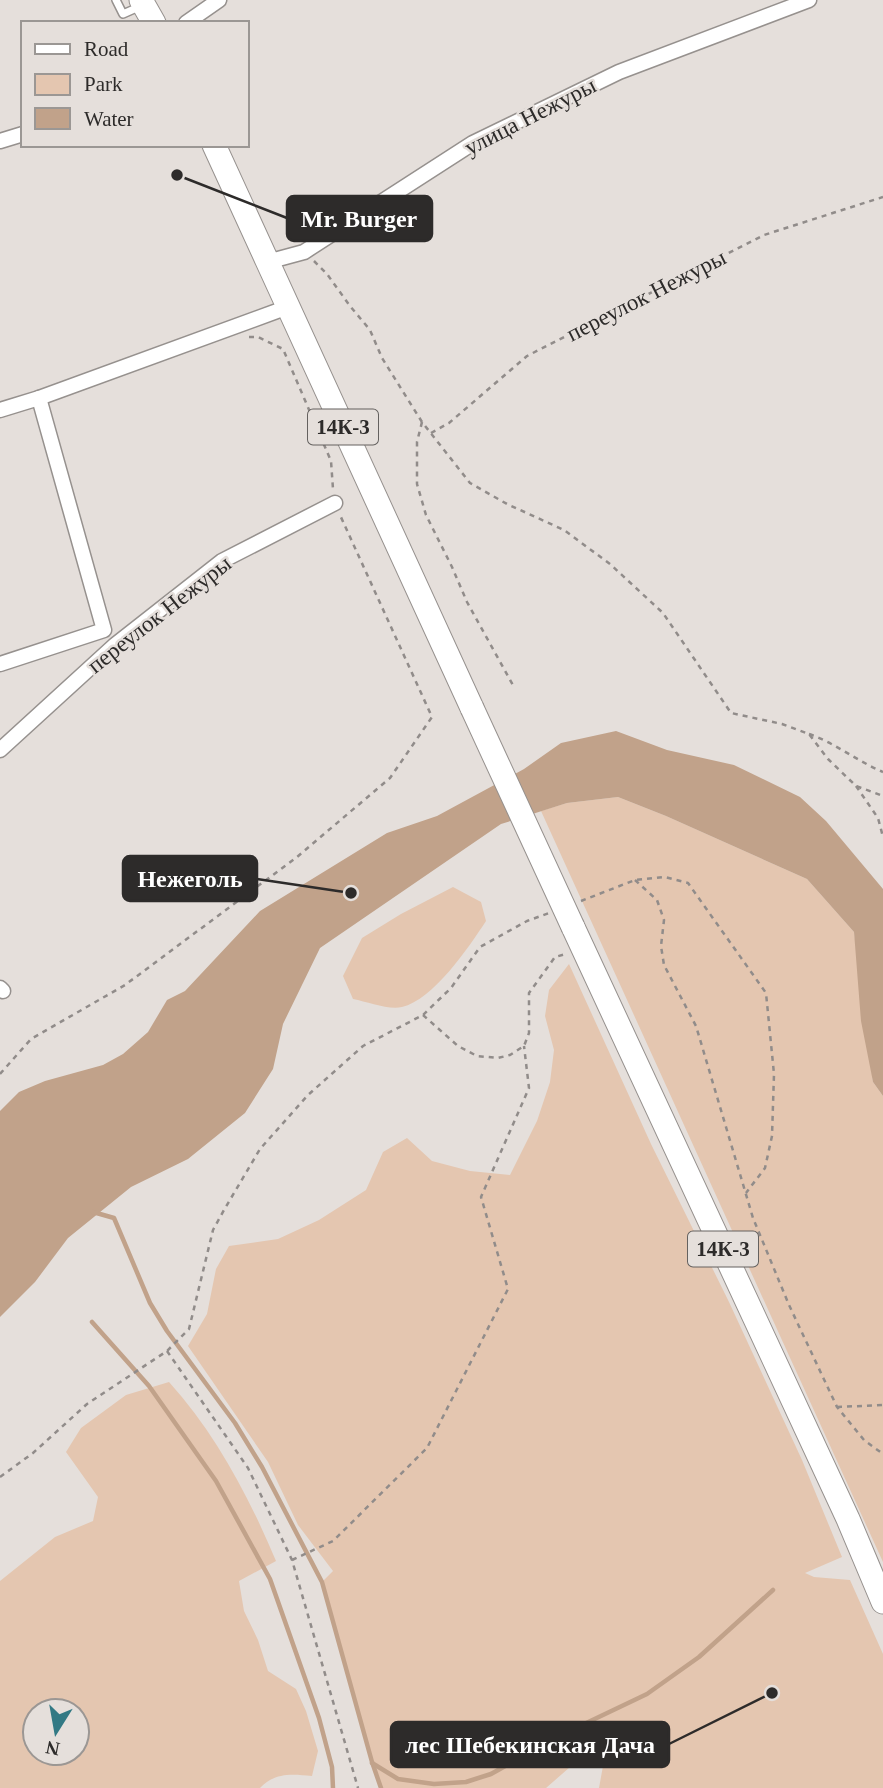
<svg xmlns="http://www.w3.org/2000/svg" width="883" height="1788" font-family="Georgia,serif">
	<rect width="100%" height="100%" fill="#e5dfdb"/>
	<!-- green -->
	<g fill="#e4c6b0" fill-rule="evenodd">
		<polygon points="618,797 666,816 807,879 854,932 873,1082 883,1096 883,1562 541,811 567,803"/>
		<path d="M453,887L481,902L486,921C469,947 433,1000 402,1007C388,1010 368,1002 353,999L343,976L362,938L401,914Z"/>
		<polygon points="569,964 651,1144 729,1302 802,1460 842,1557 805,1573 814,1577 850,1580 883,1654 883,1788 599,1788 609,1733 546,1788 381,1788 372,1762 322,1582 333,1571 298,1525 268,1462 188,1346 207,1314 216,1269 229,1246 278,1239 319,1220 366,1190 383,1152 407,1138 432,1161 470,1171 510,1175 537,1121 550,1082 554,1050 545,1016 549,990"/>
		<path d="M169,1382C216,1434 249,1497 276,1561L239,1581L244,1611L258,1640L268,1671L296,1689L306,1711L318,1751L312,1776C292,1774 275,1772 260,1788H0V1581L55,1537L93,1521L98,1497L66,1452L81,1428L126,1395ZM35,1711H77V1753H35Z"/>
	</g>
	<!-- water -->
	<polygon fill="#c1a28a" points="616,731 667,750 734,765 800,797 826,821 883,889 883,1096 873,1082 861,1021 854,932 807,879 666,816 618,797 567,803 501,824 320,948 283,1024 273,1069 245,1113 188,1159 131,1187 68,1238 35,1282 0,1317 0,1111 19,1092 45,1081 103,1065 123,1054 148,1032 167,1000 185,991 260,911 387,833 437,816 524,769 561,743"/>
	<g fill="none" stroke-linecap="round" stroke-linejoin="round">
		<!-- stream -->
		<g stroke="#c1a28a" stroke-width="4.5">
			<polyline points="93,1212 114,1218 150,1303 167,1331 235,1423 262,1467 322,1582 372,1762 381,1788"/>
			<polyline points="92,1322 149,1386 216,1481 270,1579 319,1718 332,1767 333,1788"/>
			<polyline points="372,1763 398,1779 434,1784 466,1782 491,1774 559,1736 647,1694 699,1657 773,1590"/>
		</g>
		<!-- service casing -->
		<g stroke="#96918e" stroke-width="10">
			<polyline id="service" points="116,0 123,14 141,6"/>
		</g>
		<!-- minor casing -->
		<g stroke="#96918e" stroke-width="17">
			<g id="minor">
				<polyline points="186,23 219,0"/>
				<polyline points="0,141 23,134"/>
				<polyline points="267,262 304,252 473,143 619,72 809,0"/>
				<polyline points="0,410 39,398 288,307"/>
				<polyline points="0,664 104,630 39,398"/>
				<polyline points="0,750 115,645 222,561 335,503"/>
				<polyline points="0,988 3,991"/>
			</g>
		</g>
		<!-- primary casing -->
		<g stroke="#96918e" stroke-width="25">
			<g id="primary">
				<polyline points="141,0 154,23"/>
				<polyline points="214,145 472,708"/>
				<polyline points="573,927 848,1519 883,1602"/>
			</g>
		</g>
		<!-- path -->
		<g stroke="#918c8a" stroke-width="2.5" stroke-dasharray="5 5" stroke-linecap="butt">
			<polyline points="314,261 327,274 350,306 370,330 382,358 422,422 470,483 507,504 564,530 610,564 663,613 731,713 782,724 809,734 828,759 856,786 883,796"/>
			<polyline points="249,337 258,337 283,349 331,461 333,489"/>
			<polyline points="422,422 417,442 417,484 426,515 452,567 467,602 514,687"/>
			<polyline points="431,433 449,423 527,356 764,235 883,197"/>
			<path d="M809,734C835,743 857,761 883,772"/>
			<polyline points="856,786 878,818 883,837"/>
			<polyline points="635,880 657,900 664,920 661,946 664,965 696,1026 753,1218 789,1305 837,1407 864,1440 883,1454"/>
			<polyline points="581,901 635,880 665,877 688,883 766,993 774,1074 772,1136 765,1168 746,1193"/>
			<polyline points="423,1015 458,1046 477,1056 498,1058 510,1055 524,1046 529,1033 529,993 555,957 566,954"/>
			<polyline points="0,1074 31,1039 125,985 297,857 390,778 432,717 340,515"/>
			<polyline points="167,1351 248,1468 292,1560 358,1788"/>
			<polyline points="837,1407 883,1405"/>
			<polyline points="0,1477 33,1453 87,1404 167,1351 189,1329 213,1230 224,1210 260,1149 308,1095 363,1046 423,1015 451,988 480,947 527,921 549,913"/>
			<polyline points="292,1560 333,1541 427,1448 508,1289 481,1197 529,1088 524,1046"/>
		</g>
		<!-- service -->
		<use href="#service" stroke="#fff" stroke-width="7"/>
		<!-- minor -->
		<use href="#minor" stroke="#fff" stroke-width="14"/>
		<!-- primary -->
		<use href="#primary" stroke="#fff" stroke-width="23"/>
		<!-- primary-bridge casing -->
		<g stroke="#96918e" stroke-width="25" stroke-linecap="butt">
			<polyline id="primary-bridge" points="472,708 573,927"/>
		</g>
		<!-- primary-bridge -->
		<use href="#primary-bridge" stroke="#fff" stroke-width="23"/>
	</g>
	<g text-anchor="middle" stroke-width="5" stroke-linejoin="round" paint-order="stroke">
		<!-- shield labels -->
		<g fill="#e5dfdb" stroke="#64615f" stroke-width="2">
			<rect x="308" y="409.5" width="70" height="35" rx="5"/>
			<rect x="688" y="1231.5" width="70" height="35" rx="5"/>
		</g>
		<g font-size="21" font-weight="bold" fill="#2d2b2a">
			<text x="343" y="434">14К-3</text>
			<text x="723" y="1256">14К-3</text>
		</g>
		<!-- street labels -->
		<g font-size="23" fill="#2d2b2a" stroke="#e5dfdb">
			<text transform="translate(530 116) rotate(-27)" y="8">улица Нежуры</text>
			<text transform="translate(646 295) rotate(-27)" y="8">переулок Нежуры</text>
			<text transform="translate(159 614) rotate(-38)" y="8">переулок Нежуры</text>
		</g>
	</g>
	<!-- callouts -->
	<path fill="none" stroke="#2d2b2a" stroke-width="2.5" d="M177 175L287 218M351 893L257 879M772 1693L669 1744"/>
	<g fill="#2d2b2a" stroke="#e5dfdb" stroke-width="2.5">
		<circle cx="177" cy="175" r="7"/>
		<circle cx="351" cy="893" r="7"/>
		<circle cx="772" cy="1693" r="7"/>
	</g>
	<g fill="#2d2b2a" stroke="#2d2b2a" stroke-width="2.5">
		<rect x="287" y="196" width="145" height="45" rx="7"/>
		<rect x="123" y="856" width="134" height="45" rx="7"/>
		<rect x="391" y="1722" width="278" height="45" rx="7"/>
	</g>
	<g font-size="24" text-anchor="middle" font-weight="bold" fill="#fff">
		<text x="359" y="227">Mr. Burger</text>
		<text x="190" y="887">Нежеголь</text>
		<text x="530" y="1753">лес Шебекинская Дача</text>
	</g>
	<!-- legend -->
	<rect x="21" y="21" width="228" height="126" fill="#e5dfdb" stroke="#9b9794" stroke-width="2"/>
	<rect x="35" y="44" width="35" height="10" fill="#ffffff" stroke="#9b9794" stroke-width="2"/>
	<text x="84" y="56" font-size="21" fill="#2d2b2a">Road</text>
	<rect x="35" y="74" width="35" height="21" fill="#e4c6b0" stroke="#9b9794" stroke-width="2"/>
	<text x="84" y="91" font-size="21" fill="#2d2b2a">Park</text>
	<rect x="35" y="108" width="35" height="21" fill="#c1a28a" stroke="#9b9794" stroke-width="2"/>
	<text x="84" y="126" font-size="21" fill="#2d2b2a">Water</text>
	<!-- north arrow -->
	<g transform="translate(56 1732) rotate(191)"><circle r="33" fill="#e5dfdb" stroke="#9b9794" stroke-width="2"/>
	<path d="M0-5L12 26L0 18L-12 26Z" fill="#327984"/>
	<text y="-10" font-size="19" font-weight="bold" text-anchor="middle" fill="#2d2b2a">N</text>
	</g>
</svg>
